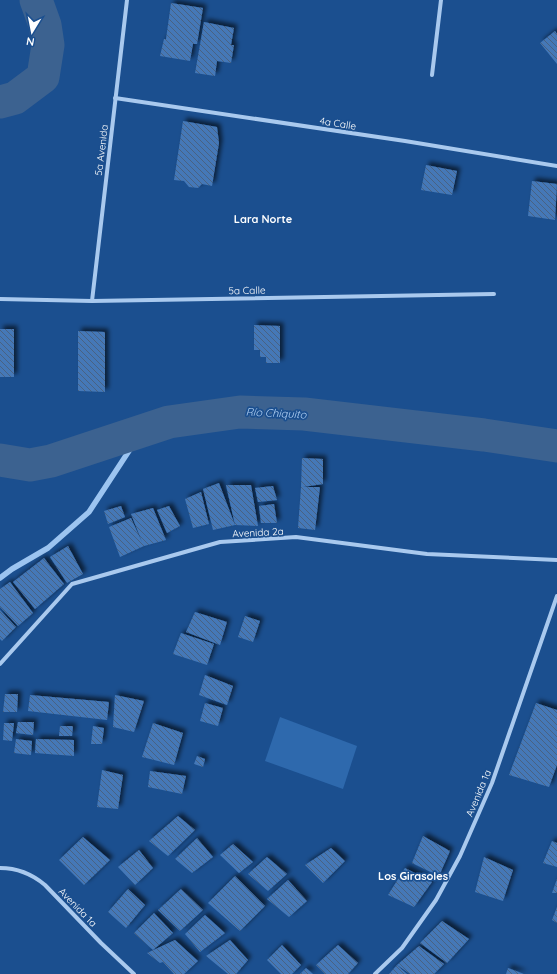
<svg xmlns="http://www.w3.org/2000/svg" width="557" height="974" font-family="Quicksand,sans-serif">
	<defs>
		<pattern id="building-back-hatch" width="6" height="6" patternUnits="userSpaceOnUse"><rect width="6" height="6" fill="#4478b7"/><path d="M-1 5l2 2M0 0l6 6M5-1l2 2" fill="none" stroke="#486282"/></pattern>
		<filter id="shadow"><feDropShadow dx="3.5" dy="-3.5" stdDeviation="2" flood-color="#0009"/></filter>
	</defs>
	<rect width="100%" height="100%" fill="#1b4f8f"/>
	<!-- pitch -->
	<polygon fill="#2e69ad" points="280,717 357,746 343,789 265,761"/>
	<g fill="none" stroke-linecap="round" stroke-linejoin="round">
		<!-- stream -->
		<polyline stroke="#9cc4f0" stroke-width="5.5" points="0,578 12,569 48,548 89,512 142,431"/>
		<!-- river -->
		<g stroke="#3c6290" stroke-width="33">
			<polyline points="0,102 15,98 43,77 48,45 45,25 36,0"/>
			<polyline points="0,460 30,465 51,461 169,422 240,412 304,414 484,435 557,446"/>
		</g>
	</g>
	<!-- building -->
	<g fill="url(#building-back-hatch)" filter="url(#shadow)">
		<polygon points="171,3 203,8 197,44 193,44 190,61 160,56 164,39 166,39"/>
		<polygon points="204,22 234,28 231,45 234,45 231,63 217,61 215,76 195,73"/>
		<polygon points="555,31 557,34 557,64 540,43"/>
		<polygon points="183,121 217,127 219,143 212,186 202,184 198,188 189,187 184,181 174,180"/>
		<polygon points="426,165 457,171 452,195 421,190"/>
		<polygon points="532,181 557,184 555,220 528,216"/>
		<polygon points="254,325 280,326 280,363 266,363 266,357 260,357 260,350 254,350"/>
		<rect x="0" y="329" width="14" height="48"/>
		<polygon points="78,331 105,332 105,392 78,391"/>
		<polygon points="302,458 323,459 323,484 303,487 320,487 315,530 298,528 301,487"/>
		<polygon points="219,483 235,525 213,530 203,489"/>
		<polygon points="226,485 251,485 258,526 235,525"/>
		<polygon points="273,486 277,500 258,502 255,488"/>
		<polygon points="201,492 209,524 193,528 185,499"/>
		<polygon points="274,504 277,523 261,523 259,506"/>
		<polygon points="121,506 125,517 108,524 104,511"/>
		<polygon points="169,506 180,526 167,533 157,510"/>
		<polygon points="153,508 166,540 144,546 120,557 109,527 131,518 142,542 131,514"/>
		<polygon points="68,546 83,574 67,583 50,557"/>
		<polygon points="44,558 64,584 35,609 13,582"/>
		<polygon points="10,582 33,613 18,626 0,607 0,589"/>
		<polygon points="0,610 16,627 2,641 0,639"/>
		<polygon points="195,612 227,622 220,645 186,632"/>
		<polygon points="245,616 260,621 253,642 238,637"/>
		<polygon points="181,633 214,644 207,665 173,654"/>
		<polygon points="205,675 233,686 227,705 199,695"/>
		<polygon points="5,694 18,694 17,712 3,712"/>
		<polygon points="30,695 109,702 107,720 28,711"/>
		<polygon points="115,695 144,701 134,732 113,727"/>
		<polygon points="205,703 223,708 218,726 200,721"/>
		<polygon points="536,703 557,710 557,765 549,787 509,775"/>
		<polygon points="18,722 34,722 33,735 16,733"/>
		<polygon points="4,723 14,723 12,741 3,740"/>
		<polygon points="153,723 183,733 174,765 142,757"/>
		<polygon points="60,726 73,726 72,736 59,736"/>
		<polygon points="93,726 104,728 102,744 91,744"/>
		<polygon points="16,739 32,741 31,755 14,753"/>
		<polygon points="36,739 74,740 74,756 35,753"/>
		<polygon points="197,756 205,759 203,767 194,764"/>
		<polygon points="102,770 123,775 118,809 97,807"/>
		<polygon points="150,771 186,776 182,794 148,787"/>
		<polygon points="178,816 195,830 168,856 149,841"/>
		<polygon points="423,836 450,851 439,876 412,863"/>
		<polygon points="83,837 110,860 84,885 59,860"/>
		<polygon points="197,838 213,857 192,873 175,859"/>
		<polygon points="552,841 557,843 557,867 543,863"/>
		<polygon points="233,844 253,862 239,873 220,855"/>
		<polygon points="331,848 345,861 323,883 305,865"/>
		<polygon points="139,850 153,868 135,885 118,867"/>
		<polygon points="267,857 287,874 268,891 248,874"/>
		<polygon points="484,857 513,870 503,901 475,892"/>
		<polygon points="405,868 432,882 414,907 388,895"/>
		<polygon points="235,876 265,906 240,931 208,903"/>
		<polygon points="557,879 557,893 552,893"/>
		<polygon points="288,880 307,901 289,917 267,899"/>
		<polygon points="128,889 145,905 126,928 108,912"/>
		<polygon points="181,889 203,910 180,931 158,910"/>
		<polygon points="557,907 557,923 552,920"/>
		<polygon points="154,913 173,933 153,950 134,933"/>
		<polygon points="205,915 225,933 200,952 185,934"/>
		<polygon points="442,921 469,939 447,963 420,943"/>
		<polygon points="175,940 198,961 184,974 174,974 163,962 160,963 147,953"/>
		<polygon points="230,940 248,960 236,974 228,974 206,956"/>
		<polygon points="282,945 301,965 292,974 281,974 267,960"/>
		<polygon points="338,945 358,963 348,974 325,974 316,965"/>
		<polygon points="419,946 444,964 434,974 410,974 397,965"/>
		<polygon points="397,965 407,974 389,974"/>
		<polygon points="306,968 313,974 300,974"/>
		<polygon points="508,968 524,974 506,974"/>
	</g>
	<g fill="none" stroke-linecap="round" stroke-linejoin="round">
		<!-- street -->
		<g stroke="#a9c9ee" stroke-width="4">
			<polyline points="432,75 441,0"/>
			<polyline points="115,98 405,141 557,166"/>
			<polyline points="0,299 92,301 494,294"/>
			<polyline points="92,301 127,0"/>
			<polyline points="0,664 72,584 220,542 296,537 427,554 557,560"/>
			<path d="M0,868C18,868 32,874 45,885L101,943L134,974"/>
			<polyline points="375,974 402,948 436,900 460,856 492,783 557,596"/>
		</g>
	</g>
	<g text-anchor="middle" stroke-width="3.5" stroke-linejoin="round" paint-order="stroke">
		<!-- street labels -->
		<g font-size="10" fill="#fff" stroke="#1b4f8f">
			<text transform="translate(338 123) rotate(9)" y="4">4a Calle</text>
			<text transform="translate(101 150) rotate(-83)" y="4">5a Avenida</text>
			<text transform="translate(247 290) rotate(-1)" y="4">5a Calle</text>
			<text transform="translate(258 532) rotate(-3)" y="4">Avenida 2a</text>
			<text transform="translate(478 793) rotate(-67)" y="4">Avenida 1a</text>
			<text transform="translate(78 907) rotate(46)" y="4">Avenida 1a</text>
		</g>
		<!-- neighbourhood labels -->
		<g font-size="11" font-weight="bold" fill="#fff" stroke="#1b4f8f">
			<text x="263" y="223">Lara Norte</text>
			<text x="413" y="880">Los Girasoles</text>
		</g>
		<!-- water labels -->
		<g font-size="11" font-style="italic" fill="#b5d3f5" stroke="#1b4f8f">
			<text transform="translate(276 413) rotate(3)" y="4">Río Chiquito</text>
		</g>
	</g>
	<!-- north arrow -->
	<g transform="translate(32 32) rotate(190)" stroke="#1b4f8f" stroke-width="3" paint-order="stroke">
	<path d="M0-3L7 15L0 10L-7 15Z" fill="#ffffff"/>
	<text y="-6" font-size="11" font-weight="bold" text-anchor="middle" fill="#ffffff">N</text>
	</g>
</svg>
